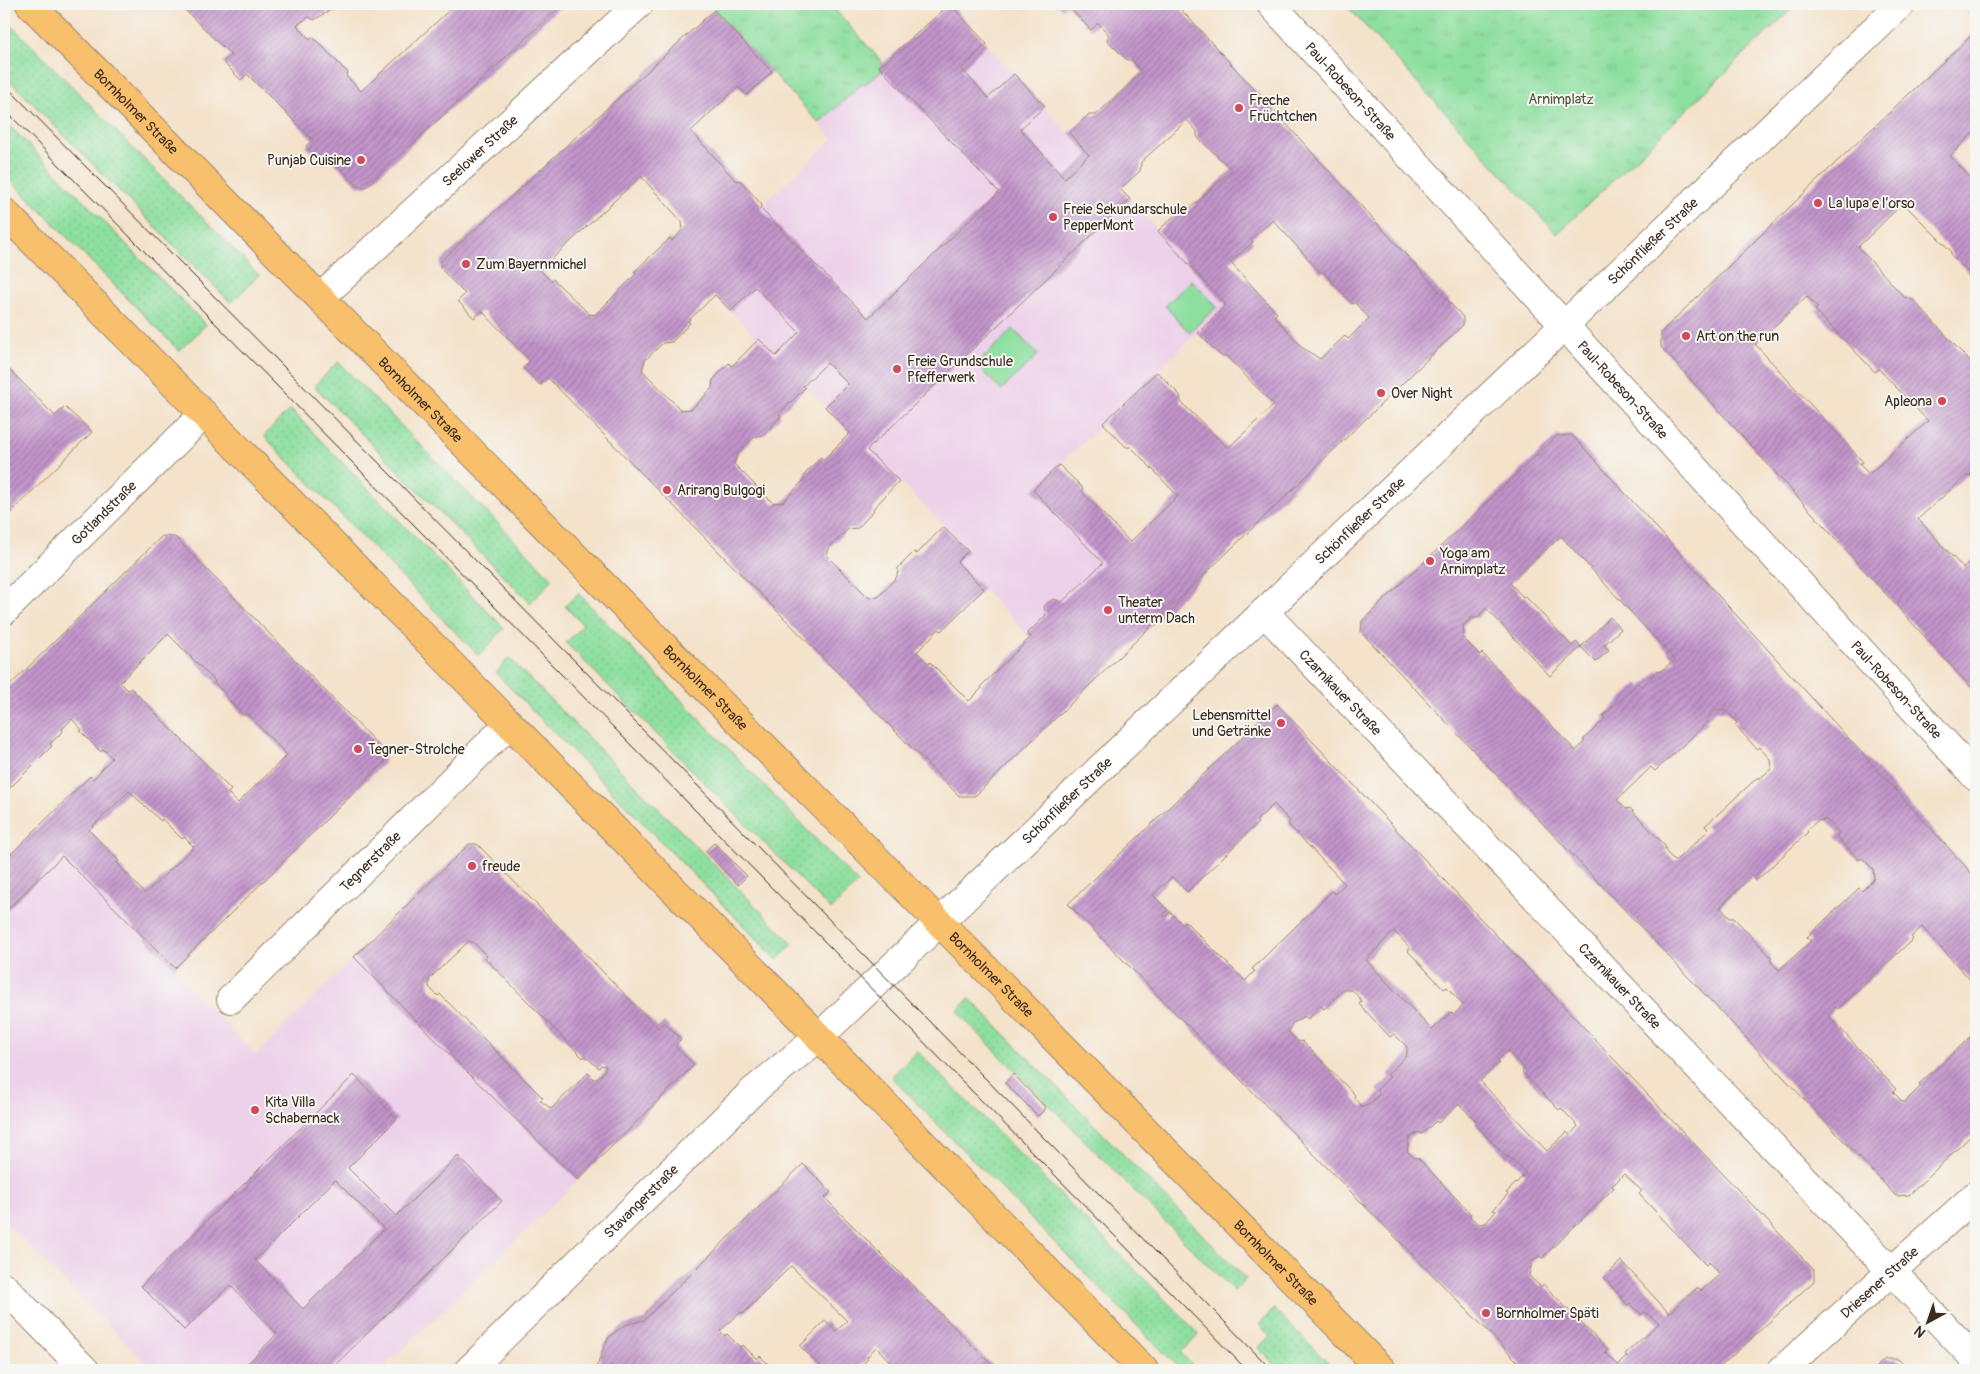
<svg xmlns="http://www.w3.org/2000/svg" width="1980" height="1374" font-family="Pangolin,sans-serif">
	<defs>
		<pattern id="grass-dots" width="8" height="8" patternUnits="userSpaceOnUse" patternTransform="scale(1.25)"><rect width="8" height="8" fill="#8ddf9f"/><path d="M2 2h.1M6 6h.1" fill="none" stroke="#7bc088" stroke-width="1.8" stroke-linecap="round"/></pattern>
		<pattern id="park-tufts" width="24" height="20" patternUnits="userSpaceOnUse" patternTransform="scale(1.25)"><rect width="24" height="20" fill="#8ddf9f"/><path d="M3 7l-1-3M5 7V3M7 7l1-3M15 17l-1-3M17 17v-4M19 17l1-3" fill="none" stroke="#7bc088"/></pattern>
		<pattern id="building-hatch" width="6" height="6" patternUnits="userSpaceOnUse" patternTransform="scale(1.25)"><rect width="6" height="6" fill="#c294cb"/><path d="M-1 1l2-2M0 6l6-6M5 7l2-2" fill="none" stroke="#9f79a4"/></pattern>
	</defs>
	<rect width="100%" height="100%" fill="#f6f6f2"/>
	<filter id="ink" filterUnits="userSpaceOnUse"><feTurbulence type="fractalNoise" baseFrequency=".02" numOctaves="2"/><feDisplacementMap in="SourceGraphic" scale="10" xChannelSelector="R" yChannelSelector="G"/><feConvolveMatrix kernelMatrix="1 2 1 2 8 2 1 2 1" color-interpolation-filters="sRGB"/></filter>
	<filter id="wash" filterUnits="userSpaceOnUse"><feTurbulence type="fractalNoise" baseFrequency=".0096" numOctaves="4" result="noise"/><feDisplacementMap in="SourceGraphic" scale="20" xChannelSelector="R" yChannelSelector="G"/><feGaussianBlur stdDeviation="1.12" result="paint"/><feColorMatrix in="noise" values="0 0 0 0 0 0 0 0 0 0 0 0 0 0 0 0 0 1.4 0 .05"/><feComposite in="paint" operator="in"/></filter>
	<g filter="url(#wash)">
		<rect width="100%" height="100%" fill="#f4e2ca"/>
		<!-- built -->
		<g fill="#edd0e9">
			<polygon points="950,4 1226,305 1034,490 1157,620 1083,691 957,562 968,550 715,295 735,231 833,139 819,123 863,84 882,71 879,67"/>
			<polygon points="62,856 175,968 185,983 256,1055 354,957 465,1070 578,1180 381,1370 153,1370 4,1221 4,913"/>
		</g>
		<!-- grass -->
		<g fill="url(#grass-dots)" stroke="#64845e">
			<polygon points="4,18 259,275 231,303 4,75"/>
			<polygon points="4,120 206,325 179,351 4,173"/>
			<polygon points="338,362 553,579 530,603 314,386"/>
			<polygon points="290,409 504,628 479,656 264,436"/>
			<polygon points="578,593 858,883 831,910 566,643 583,625 565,606"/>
			<polygon points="509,658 793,944 777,960 496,673"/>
			<polygon points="969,998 1246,1279 1234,1291 957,1012"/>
			<polygon points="917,1051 1199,1334 1181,1353 1197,1370 1181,1370 891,1077"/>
			<polygon points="1274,1309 1335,1370 1281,1370 1258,1348 1270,1336 1259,1325"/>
		</g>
		<!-- park -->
		<g fill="url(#park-tufts)" stroke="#64845e">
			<polygon points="721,4 830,4 883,63 879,67 882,71 864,85 862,84 819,123 714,10"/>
			<polygon points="1345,4 1797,4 1557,234"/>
		</g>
		<!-- pitch -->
		<g fill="#8ddf9f" stroke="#64845e">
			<polygon points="1192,280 1217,307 1189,332 1165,306"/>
			<polygon points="1013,329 1038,355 1001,390 976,365"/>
		</g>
		<g id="blocks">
			<!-- building -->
			<g fill="url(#building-hatch)" fill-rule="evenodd">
				<polygon points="179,4 340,4 314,20 309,17 297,25 310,40 313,37 348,73 346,76 361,91 456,4 563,4 366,187 358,186 330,158 323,164 306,146 313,140 247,74 241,80 223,62 231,55"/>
				<path d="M950,4L987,44L962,69L988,98L1014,74L1045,106L1020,129L1065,178L1089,155L1069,133L1088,115H1096L1142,72L1132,60H1127L1107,40L1109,35L1098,23L1091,30L1067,5L1062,9L1057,4H1176L1463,317V325L975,796H959L548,378L540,385L523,368L530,361L482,311L474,318L458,301L465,294L440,268L441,261L714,10L772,72L747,95L738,87L691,131L735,180L741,181L762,205L760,208L868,318L999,192L879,67ZM1187,120L1197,131V137L1232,170L1187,211H1179L1158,231L1226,305L1198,333L1221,356H1226L1274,405L1228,448L1181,402L1180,395L1157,372L1103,423L1126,447H1131L1178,496L1130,542L1083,493L1082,487L1059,465L1033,490L1103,563L1062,602L1054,599L1048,602L1044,607L1046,615L1027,634L1031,637L981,686L982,688L969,701L930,662L929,664L917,652L939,629L941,631L984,589L957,562L968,551L943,527L917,554L914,552L898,568L897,577L878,597L869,598L827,556L829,548L848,529L858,528L874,510L873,509L899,481L867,450L1130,199L1120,189L1140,171L1141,162ZM641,176L682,222L683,229L672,241L670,238L634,272L636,274L595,315L589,314L553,279L551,281L540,270ZM1273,220L1321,273L1323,271L1352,304L1354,302L1369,318L1348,339L1345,336L1320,359L1303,348L1274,316L1277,313L1230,262L1253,242L1251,239ZM755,287L799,332L776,356L759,339L732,366L729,363L713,380L712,388L692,409L681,410L642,370L645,360L663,343L672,342L690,323L688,321L715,295L731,311ZM827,363L848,384L825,407L850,433L823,460L821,457L805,474L803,481L783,502L773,503L734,464L737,455L754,437L764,435L781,416L779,414L805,388L803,386Z"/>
				<path d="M1976,31V130L1950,156L1976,184V278L1975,279L1952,256L1950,250L1903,203L1858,247L1904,297L1913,300L1976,368V473L1973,475H1967L1918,519L1963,568L1976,556V693L1661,347V332L1828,170ZM1807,296L1818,308L1815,310L1875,372L1879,369L1928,421L1869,474L1859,464L1863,462L1755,344Z"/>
				<polygon points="4,364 55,416 65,407 92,432 4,519"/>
				<path d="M1572,435L1976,878V986L1922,927L1911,937L1913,939L1838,1009L1835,1007L1828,1015L1896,1089L1893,1092L1904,1103L1921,1086L1919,1084L1976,1032V1131L1909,1195L1896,1196L1361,632L1362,621L1557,436ZM1561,536L1675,660L1660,672L1658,670L1642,687L1638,683L1603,716L1605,719L1583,740L1585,741L1576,751L1482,653L1480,655L1462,637L1464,633L1463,626L1471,618H1477L1486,608L1550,676L1581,647L1576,642L1572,646L1525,596L1523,597L1510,583ZM1716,710L1727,711L1737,723L1735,725L1757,749L1759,747L1770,759L1771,769L1759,779L1758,777L1705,826L1709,830L1675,861L1666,852L1665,846L1630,808L1626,809L1617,800L1651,767L1655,771L1708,722L1706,720ZM1827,820L1839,833L1836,836L1859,860L1862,858L1873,869L1874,879L1862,891L1859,888L1807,937L1811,941L1779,970L1771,962V957L1734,918H1730L1720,907L1752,876L1756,881L1808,832L1807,830L1817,821Z"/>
				<path d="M162,536L175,537L385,752L384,763L175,968L62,856L4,913V861L90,776L93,779L112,758L103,749L101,752L80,731L82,730L72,719L62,729L63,731L50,744L52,746L4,794V691ZM168,634L215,681L214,683L227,695L225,696L244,716L246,713L287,755L238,803L228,793L231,790L131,688L128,690L120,682ZM129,791L161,821L162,819L182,839L184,837L194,847L145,894L117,863L119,861L89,830Z"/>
				<polygon points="1610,617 1621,629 1604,645 1609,650 1596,662 1581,647"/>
				<path d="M1277,704L1814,1270V1281L1717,1370H1526L1068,904ZM1274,804L1290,821L1288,824L1345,884L1335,894L1332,891L1252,969L1255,971L1245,981L1185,921L1182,924L1170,912L1165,917L1163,915L1168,910L1153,895L1172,877L1187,892L1258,823L1256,821ZM1394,931L1410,948L1408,951L1444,989L1447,987L1463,1005L1454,1015L1451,1012L1432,1030L1366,960ZM1343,990H1352L1362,1001L1359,1004L1390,1037L1394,1034L1407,1047V1055L1387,1075L1390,1077L1377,1090L1380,1093L1370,1104L1362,1107L1354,1098L1355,1095L1302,1041L1298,1042L1288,1032L1292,1024L1304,1016L1308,1019L1320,1005L1324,1009ZM1507,1051L1525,1069L1522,1072L1559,1110L1561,1108L1578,1126L1570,1135L1567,1132L1547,1151L1480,1081L1499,1063L1497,1061ZM1459,1104L1477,1122L1475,1124L1507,1158L1508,1156L1526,1173L1506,1193L1508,1194L1493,1210L1496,1211L1486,1223L1479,1224L1470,1217V1213L1418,1158H1414L1407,1151L1409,1138L1419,1132L1422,1134L1436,1121L1438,1123ZM1624,1174L1642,1191L1639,1194L1706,1265L1709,1262L1720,1274L1701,1291L1697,1288L1669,1313L1621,1261L1604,1278L1628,1305L1630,1303L1642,1315L1645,1312L1659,1323L1625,1354L1627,1356L1618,1365L1605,1352L1608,1350L1543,1284L1541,1287L1529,1276L1532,1262L1539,1256L1542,1258L1614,1188L1612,1186Z"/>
				<polygon points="714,843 747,876 738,885 705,851"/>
				<path d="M469,844H477L658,1028L664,1022L681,1039L675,1046L694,1065L578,1180L465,1070L354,957ZM469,941L474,943L487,956L485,958L583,1058L585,1056L599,1068L601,1065L606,1066L604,1072L595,1080L588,1073L551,1109L540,1100L543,1098L490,1045L440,994L438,996L429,987V979Z"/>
				<polygon points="1013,1074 1046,1108 1038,1116 1005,1083"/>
				<path d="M354,1075L397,1119L348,1168L396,1216L458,1156L502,1201L330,1370H241L277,1334L230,1285L184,1330L141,1286ZM335,1180L384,1229L303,1309L255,1260Z"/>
				<polygon points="803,1164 831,1192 825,1198 997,1370 898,1370 876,1347 867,1357 868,1359 857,1370 824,1370 800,1346 825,1321 836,1331 847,1321 791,1266 743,1314 741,1312 720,1331 725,1336 727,1334 740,1347 743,1345 757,1359 760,1356 774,1370 592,1370 598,1364 604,1346 609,1337 625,1325 644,1320"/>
				<polygon points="1885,1359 1898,1359 1908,1370 1873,1370"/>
			</g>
		</g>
	</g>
	<g filter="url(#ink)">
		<use href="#blocks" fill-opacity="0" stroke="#988674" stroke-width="1"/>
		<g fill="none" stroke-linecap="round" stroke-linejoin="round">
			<!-- minor casing -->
			<g stroke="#988674" stroke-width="30">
				<g id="minor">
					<path id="s1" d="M1271,4L1976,777"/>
					<path id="s2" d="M321,297L639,4"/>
					<path id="s3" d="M4,611L204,414"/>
					<path id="s4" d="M1264,612L1976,1360"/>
					<path id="s5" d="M231,999L509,724"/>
					<polyline points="4,1287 85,1370"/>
					<path id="s6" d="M469,1370L753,1091L819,1037L1901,4"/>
					<path id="s7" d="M1782,1370L1976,1195"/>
				</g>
			</g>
			<!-- major casing -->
			<g stroke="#988674" stroke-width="30">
				<g id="major">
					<path id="s8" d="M30,4L628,610L983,966L1382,1370"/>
					<polyline points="4,212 772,989 1144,1370"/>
				</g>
			</g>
			<!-- minor -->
			<use href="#minor" stroke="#fff" stroke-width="28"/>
			<!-- major -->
			<use href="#major" stroke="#f8bf6c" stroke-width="28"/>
			<!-- tram -->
			<g stroke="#3b2a1e" stroke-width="1">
				<polyline points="4,84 577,663 1272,1370"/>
				<polyline points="4,109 1247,1370"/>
			</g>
		</g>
	</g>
	<!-- markers -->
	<g fill="#d1495b" stroke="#f6f6f2" stroke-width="2">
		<circle cx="1239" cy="108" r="5"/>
		<circle cx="361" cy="160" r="5"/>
		<circle cx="1818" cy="203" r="5"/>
		<circle cx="1053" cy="217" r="5"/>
		<circle cx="466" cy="264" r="5"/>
		<circle cx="1686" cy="336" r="5"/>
		<circle cx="897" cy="369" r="5"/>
		<circle cx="1381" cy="393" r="5"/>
		<circle cx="1942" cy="401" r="5"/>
		<circle cx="667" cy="490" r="5"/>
		<circle cx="1430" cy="561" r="5"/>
		<circle cx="1108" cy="610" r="5"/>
		<circle cx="1281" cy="723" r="5"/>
		<circle cx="358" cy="749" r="5"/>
		<circle cx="472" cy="866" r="5"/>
		<circle cx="255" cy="1110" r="5"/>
		<circle cx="1486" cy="1313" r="5"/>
	</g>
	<g text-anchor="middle" stroke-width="4" stroke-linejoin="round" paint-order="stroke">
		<!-- street labels -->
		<g font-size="14" fill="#3b2a1e" stroke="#f6f6f2">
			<text dy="5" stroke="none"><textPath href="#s1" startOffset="118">Paul-Robeson-Straße</textPath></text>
			<text dy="5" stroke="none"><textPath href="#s8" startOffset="151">Bornholmer Straße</textPath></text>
			<text dy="5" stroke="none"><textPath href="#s2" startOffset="216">Seelower Straße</textPath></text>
			<text dy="5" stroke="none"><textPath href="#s6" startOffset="1636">Schönfließer Straße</textPath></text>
			<text dy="5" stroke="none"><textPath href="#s1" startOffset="522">Paul-Robeson-Straße</textPath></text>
			<text dy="5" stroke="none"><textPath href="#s8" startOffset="556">Bornholmer Straße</textPath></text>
			<text dy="5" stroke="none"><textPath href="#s3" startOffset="140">Gotlandstraße</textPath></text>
			<text dy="5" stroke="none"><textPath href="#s6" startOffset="1231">Schönfließer Straße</textPath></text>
			<text dy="5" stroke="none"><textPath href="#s8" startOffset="961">Bornholmer Straße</textPath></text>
			<text dy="5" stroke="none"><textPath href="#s1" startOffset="928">Paul-Robeson-Straße</textPath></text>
			<text dy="5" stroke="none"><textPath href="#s4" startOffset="111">Czarnikauer Straße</textPath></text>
			<text dy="5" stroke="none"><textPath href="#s6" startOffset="826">Schönfließer Straße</textPath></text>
			<text dy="5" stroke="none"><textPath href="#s5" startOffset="196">Tegnerstraße</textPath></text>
			<text dy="5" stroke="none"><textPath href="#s8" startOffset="1366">Bornholmer Straße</textPath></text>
			<text dy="5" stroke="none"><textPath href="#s4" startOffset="516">Czarnikauer Straße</textPath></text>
			<text dy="5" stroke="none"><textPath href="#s6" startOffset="241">Stavangerstraße</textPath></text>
			<text dy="5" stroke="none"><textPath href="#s8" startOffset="1771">Bornholmer Straße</textPath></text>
			<text dy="5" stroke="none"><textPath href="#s7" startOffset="131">Driesener Straße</textPath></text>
		</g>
		<!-- park labels -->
		<g font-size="14" fill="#50573e" stroke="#f6f6f2">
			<text x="1561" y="104">Arnimplatz</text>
		</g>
		<!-- poi labels -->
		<g font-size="14" fill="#3b2a1e" stroke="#f6f6f2" text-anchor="start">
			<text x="1249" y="105">Freche<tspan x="1249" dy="16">Früchtchen</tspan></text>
			<text x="351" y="165" text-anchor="end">Punjab Cuisine</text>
			<text x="1828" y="208">La lupa e l’orso</text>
			<text x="1063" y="214">Freie Sekundarschule<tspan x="1063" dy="16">PepperMont</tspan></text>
			<text x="476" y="269">Zum Bayernmichel</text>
			<text x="1696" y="341">Art on the run</text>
			<text x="907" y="366">Freie Grundschule<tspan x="907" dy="16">Pfefferwerk</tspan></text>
			<text x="1391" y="398">Over Night</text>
			<text x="1932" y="406" text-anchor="end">Apleona</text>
			<text x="677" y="495">Arirang Bulgogi</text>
			<text x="1440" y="558">Yoga am<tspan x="1440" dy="16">Arnimplatz</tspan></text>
			<text x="1118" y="607">Theater<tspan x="1118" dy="16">unterm Dach</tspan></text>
			<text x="1271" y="720" text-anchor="end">Lebensmittel<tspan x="1271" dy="16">und Getränke</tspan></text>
			<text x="368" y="754">Tegner-Strolche</text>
			<text x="482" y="871">freude</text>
			<text x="265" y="1107">Kita Villa<tspan x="265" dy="16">Schabernack</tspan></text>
			<text x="1496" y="1318">Bornholmer Späti</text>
		</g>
	</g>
	<!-- margin -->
	<rect width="1980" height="1374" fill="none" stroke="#f6f6f2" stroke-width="20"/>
	<!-- north arrow -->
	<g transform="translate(1928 1322) rotate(220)" stroke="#f6f6f2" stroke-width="4" paint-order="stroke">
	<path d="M0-4L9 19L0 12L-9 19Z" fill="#3b2a1e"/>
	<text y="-8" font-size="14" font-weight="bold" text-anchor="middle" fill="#3b2a1e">N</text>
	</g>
</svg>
